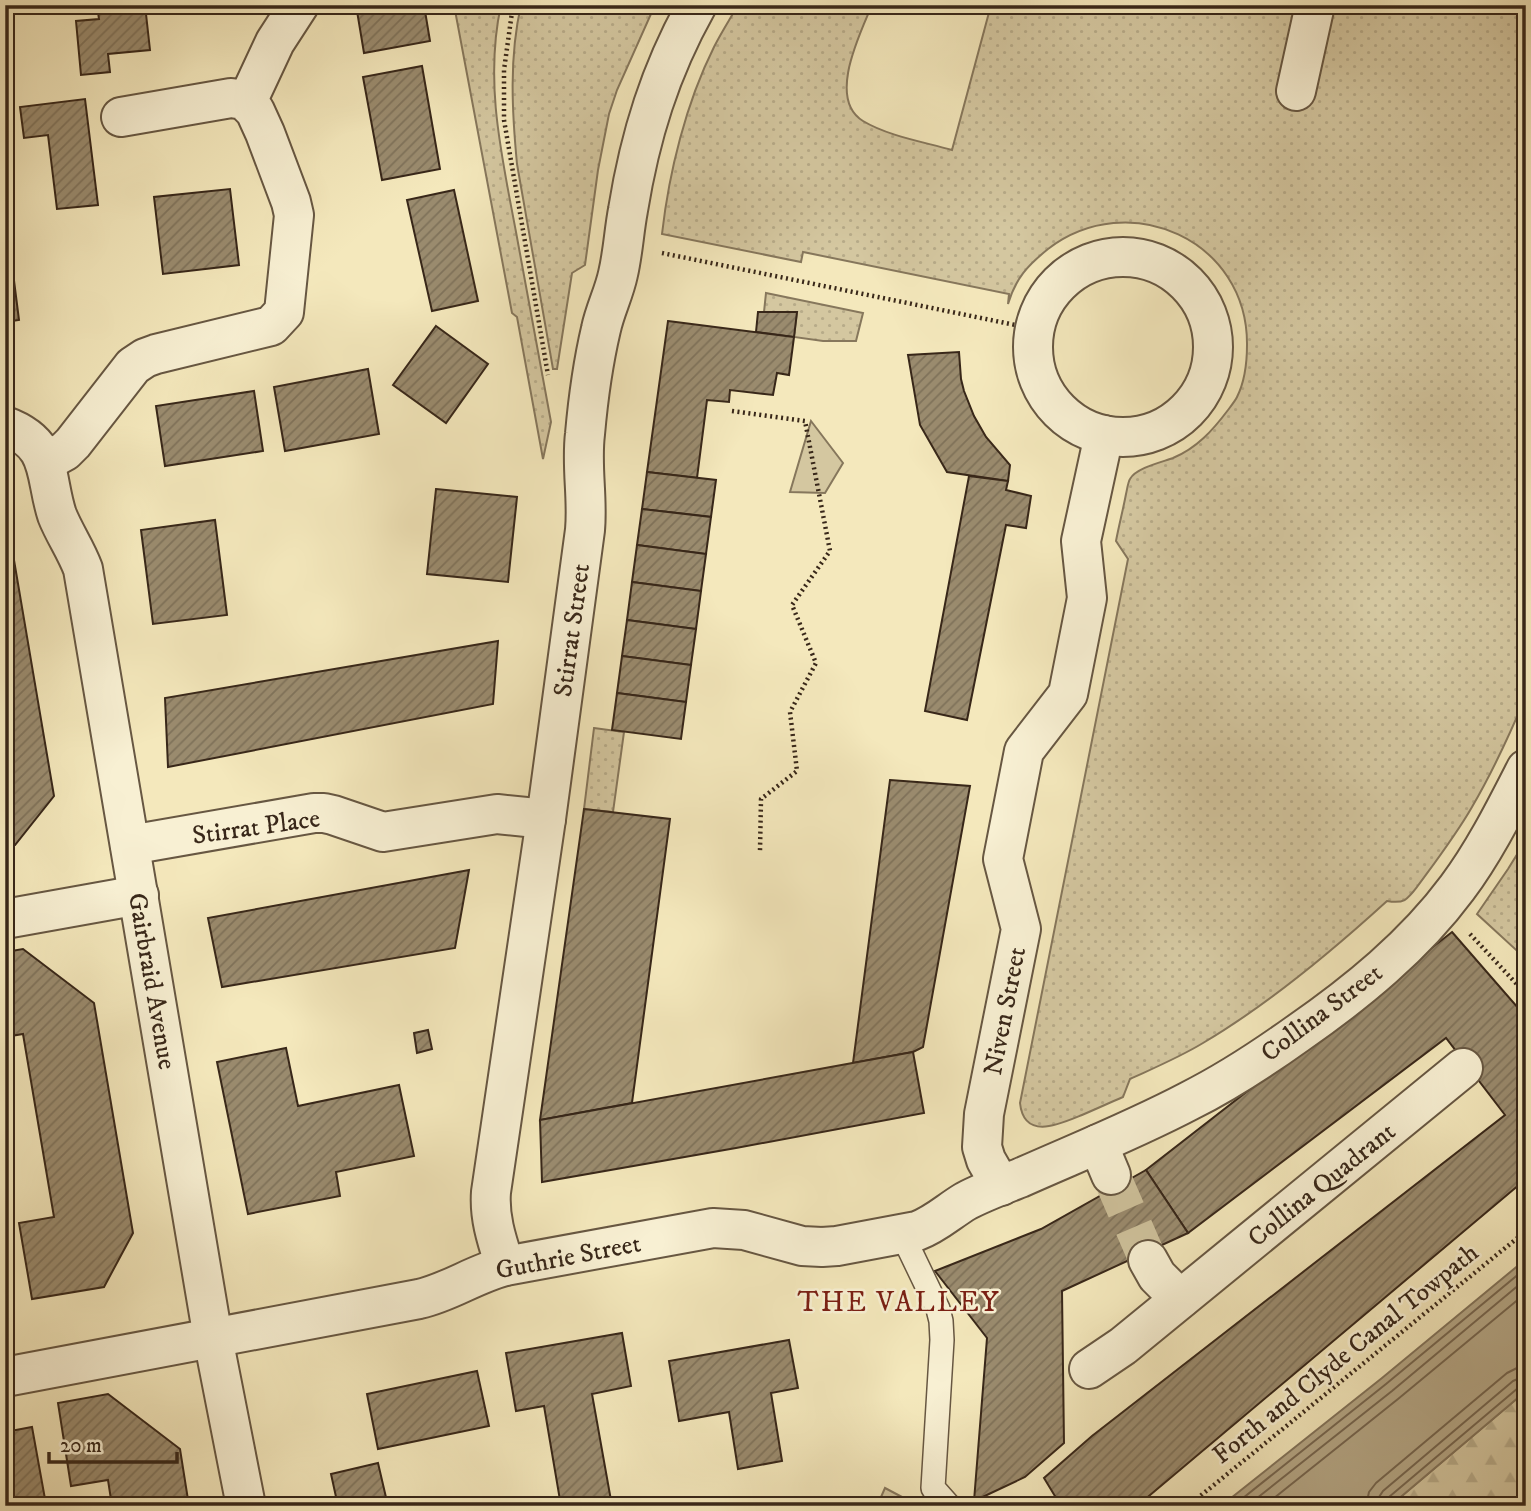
<svg xmlns="http://www.w3.org/2000/svg" width="1531" height="1511" font-family="'IM FELL DW Pica',serif">
	<defs>
		<pattern id="grass-dots" width="8" height="8" patternUnits="userSpaceOnUse" patternTransform="scale(1.75)"><rect width="8" height="8" fill="#d4c7a0"/><path d="M2 2h.1M6 6h.1" fill="none" stroke="#b7ab89" stroke-width="1.8" stroke-linecap="round"/></pattern>
		<pattern id="forest-firs" width="22" height="20" patternUnits="userSpaceOnUse" patternTransform="scale(1.75)"><rect width="22" height="20" fill="#d4c7a0"/><path d="M5 1l3.5 6h-7zM16 11l3.5 6h-7z" fill="#b7ab89"/></pattern>
		<pattern id="building-hatch" width="6" height="6" patternUnits="userSpaceOnUse" patternTransform="scale(1.75)"><rect width="6" height="6" fill="#9a8b6e"/><path d="M-1 1l2-2M0 6l6-6M5 7l2-2" fill="none" stroke="#7f725a"/></pattern>
	</defs>
	<rect width="100%" height="100%" fill="#f4e8bc"/>
	<filter id="stains"><feTurbulence type="fractalNoise" baseFrequency=".00286" numOctaves="4"/><feColorMatrix values="0 0 0 0 .2 0 0 0 0 .09 0 0 0 0 .02 0 0 0 .5 -.17"/></filter>
	<radialGradient id="worn" r=".72"><stop offset=".6" stop-color="#630" stop-opacity="0"/><stop offset="1" stop-color="#630" stop-opacity=".3"/></radialGradient>
	<!-- grass -->
	<g fill="url(#grass-dots)" stroke="#86775c" stroke-width="2">
		<path d="M454,5H501C484,82 502,157 516,232C528,295 539,359 551,422L543,459L517,317L512,313Z"/>
		<path d="M521,5H655L617,90L609,114L598,170L585,265L572,273L557,369H553L517,164C512,112 509,57 521,5Z"/>
		<path d="M738,5H872C860,34 827,99 863,121C888,136 924,142 952,150L991,5H1526V696C1510,734 1493,771 1472,807C1456,835 1436,861 1417,887C1407,900 1404,904 1387,901C1330,953 1269,1004 1203,1043C1180,1057 1154,1068 1130,1079L1123,1097C1109,1103 1096,1109 1082,1115C1060,1124 1024,1141 1020,1103L1128,559L1116,541C1119,525 1123,510 1126,494C1127,490 1128,482 1130,479C1136,468 1162,462 1173,458C1197,448 1213,430 1228,410C1231,406 1235,401 1237,397C1245,381 1247,362 1247,345C1248,240 1129,187 1048,249C1027,266 1016,278 1008,304L1009,294L803,252L801,262L662,234C669,172 686,103 714,47C721,33 730,19 738,5Z"/>
		<polygon points="766,293 863,313 856,341 823,341 794,337 797,312 764,312"/>
		<polygon points="594,728 624,732 613,812 584,809"/>
		<polygon points="1526,840 1526,959 1477,914 1508,869"/>
	</g>
	<!-- forest -->
	<polygon fill="url(#forest-firs)" stroke="#86775c" stroke-width="2" points="1526,1391 1526,1506 1390,1506"/>
	<!-- park -->
	<g fill="#d4c7a0" stroke="#86775c" stroke-width="2">
		<polygon points="811,421 843,463 825,493 790,492"/>
		<polygon points="885,1488 919,1506 877,1506"/>
	</g>
	<!-- water -->
	<polygon fill="#b4a685" stroke="#82735a" stroke-width="2" points="1526,1259 1526,1391 1390,1506 1221,1506 1382,1378"/>
	<g fill="none" stroke-linecap="round" stroke-linejoin="round">
		<!-- shore -->
		<g stroke="#76664f" stroke-width="2">
			<polyline points="1233,1506 1386,1384 1526,1268"/>
			<polyline points="1247,1506 1392,1391 1526,1279"/>
			<polyline points="1264,1506 1398,1399 1526,1293"/>
			<polyline points="1366,1506 1369,1492 1376,1483 1507,1373 1517,1368 1526,1367"/>
			<polyline points="1377,1506 1379,1497 1383,1491 1513,1381 1520,1378 1526,1377"/>
			<polyline points="1386,1506 1386,1501 1389,1497 1518,1388 1526,1386"/>
		</g>
	</g>
	<!-- building -->
	<g fill="url(#building-hatch)" stroke="#382719" stroke-width="2">
		<polygon points="97,5 145,5 150,50 108,54 110,72 81,75 76,21 99,19"/>
		<polygon points="356,5 424,5 430,41 364,53"/>
		<polygon points="422,66 440,169 382,180 363,77"/>
		<polygon points="85,99 98,205 57,209 48,135 24,138 20,107"/>
		<polygon points="230,189 239,265 163,274 154,197"/>
		<polygon points="454,190 478,301 432,311 407,200"/>
		<polygon points="10,249 19,320 5,322 5,250"/>
		<polygon points="758,312 797,312 794,337 756,332"/>
		<polygon points="668,321 794,337 789,375 777,373 773,395 730,390 729,402 707,400 697,478 647,472"/>
		<polygon points="436,326 488,364 446,423 393,385"/>
		<polygon points="959,352 961,379 964,391 974,416 986,437 1010,465 1008,481 947,472 920,425 908,355"/>
		<polygon points="368,369 379,434 285,451 274,387"/>
		<polygon points="254,391 263,451 165,466 156,406"/>
		<polygon points="647,472 716,480 711,517 642,509"/>
		<polygon points="969,476 1008,481 1006,490 1031,496 1026,528 1006,525 967,720 925,711"/>
		<polygon points="436,489 517,497 508,582 427,574"/>
		<polygon points="5,507 54,796 15,845 5,846"/>
		<polygon points="642,509 711,517 706,554 637,545"/>
		<polygon points="215,520 227,615 153,624 141,530"/>
		<polygon points="637,545 706,554 701,591 632,582"/>
		<polygon points="632,582 701,591 696,629 627,620"/>
		<polygon points="627,620 696,629 691,665 622,656"/>
		<polygon points="498,641 493,704 168,767 165,698"/>
		<polygon points="622,656 691,665 686,702 617,693"/>
		<polygon points="617,693 686,702 681,739 612,730"/>
		<polygon points="890,780 970,786 923,1047 913,1052 853,1063"/>
		<polygon points="584,809 670,819 632,1103 540,1120"/>
		<polygon points="469,870 455,948 222,987 208,918"/>
		<polygon points="1452,932 1526,1017 1526,1179 1137,1506 1061,1506 1044,1478 1092,1436 1505,1115 1446,1038 1188,1233 1146,1170"/>
		<polygon points="23,949 94,1003 133,1233 104,1287 32,1299 19,1223 54,1217 23,1034 5,1037 5,952"/>
		<polygon points="428,1030 432,1049 417,1053 414,1033"/>
		<polygon points="286,1048 298,1106 399,1085 414,1156 336,1172 340,1196 248,1214 217,1062"/>
		<polygon points="913,1052 924,1113 736,1148 542,1182 540,1120"/>
		<polygon points="1146,1170 1188,1233 1062,1291 1064,1443 1025,1477 974,1501 987,1338 935,1271 1041,1229"/>
		<polygon points="622,1333 631,1386 592,1394 612,1506 561,1506 544,1406 516,1411 506,1353"/>
		<polygon points="789,1340 798,1388 771,1393 782,1461 738,1469 729,1412 679,1421 669,1361"/>
		<polygon points="477,1371 489,1426 378,1449 367,1394"/>
		<polygon points="108,1394 180,1449 189,1506 112,1506 108,1480 71,1486 58,1403"/>
		<polygon points="32,1427 45,1499 5,1506 5,1432"/>
		<polygon points="378,1463 388,1506 338,1506 331,1474"/>
	</g>
	<g fill="none" stroke-linecap="round" stroke-linejoin="round">
		<!-- street-tunnel -->
		<polyline stroke="#cec19b" stroke-width="38" stroke-dasharray="38 19" stroke-linecap="butt" points="1111,1175 1148,1260"/>
		<!-- lane casing -->
		<g stroke="#675742" stroke-width="26">
			<polyline id="lane" points="902,1234 938,1309 941,1321 942,1340 933,1488 949,1506"/>
		</g>
		<!-- street casing -->
		<g stroke="#675742" stroke-width="42">
			<g id="street">
				<polyline points="1296,91 1315,5"/>
				<polyline points="247,102 275,42 299,5"/>
				<circle cx="1123" cy="347" r="90"/>
				<path d="M5,426C54,444 44,475 57,515C64,533 76,550 83,569L213,1338L246,1506"/>
				<polyline points="45,462 65,451 73,443 133,366 145,358 156,354 271,326 284,312 294,215 291,202 265,133 255,111 244,100 231,98 121,117"/>
				<polyline points="130,845 314,813 324,813 333,815 383,832 497,814 546,819"/>
				<polyline points="5,919 139,895"/>
				<polyline points="1098,1144 1111,1175"/>
				<polyline points="1001,1186 986,1160 982,1147 984,1114 1021,929 1003,859 1024,751 1068,694 1087,598 1081,541 1104,435"/>
				<polyline points="1148,1260 1157,1276 1180,1299"/>
				<path d="M505,1266C497,1241 489,1218 491,1192L546,819L585,530C588,498 581,466 585,434C588,400 593,363 601,329C605,310 614,293 618,274C623,253 624,231 628,210C640,136 660,71 697,5"/>
				<polyline points="1089,1369 1123,1346 1463,1068"/>
				<path d="M5,1377L419,1299C450,1292 474,1274 505,1266L713,1228L744,1230L802,1246L822,1247L837,1246L917,1231C936,1224 949,1211 966,1201C983,1192 1002,1185 1020,1178C1076,1153 1134,1130 1189,1101C1227,1082 1262,1059 1297,1034C1356,993 1414,946 1457,888C1484,852 1505,810 1526,769"/>
			</g>
		</g>
		<!-- path -->
		<g stroke="#382719" stroke-width="4.5" stroke-dasharray="2 3.5" stroke-linecap="butt">
			<polyline points="513,5 504,70 504,120 548,375"/>
			<polyline points="662,253 1035,329"/>
			<polyline points="732,411 805,421 830,551 792,605 816,663 790,712 797,771 761,799 760,851"/>
			<polyline points="1470,934 1526,994"/>
			<polyline points="1188,1506 1526,1231"/>
		</g>
		<!-- lane -->
		<use href="#lane" stroke="#f8f0d3" stroke-width="23"/>
		<!-- street -->
		<use href="#street" stroke="#f8f0d3" stroke-width="38"/>
	</g>
	<g text-anchor="middle" stroke-width="5" stroke-linejoin="round" paint-order="stroke">
		<!-- street labels -->
		<g font-size="26" fill="#382719" stroke="#f8f0d3">
			<text transform="translate(571 630) rotate(-82)" y="9">Stirrat Street</text>
			<text transform="translate(256 826) rotate(-8)" y="9">Stirrat Place</text>
			<text transform="translate(153 981) rotate(80)" y="9">Gairbraid Avenue</text>
			<text transform="translate(1004 1011) rotate(-79)" y="9">Niven Street</text>
			<text transform="translate(1321 1012) rotate(-37)" y="9">Collina Street</text>
			<text transform="translate(1321 1184) rotate(-39)" y="9">Collina Quadrant</text>
			<text transform="translate(568 1256) rotate(-11)" y="9">Guthrie Street</text>
			<text transform="translate(1345 1353) rotate(-39)" y="9">Forth and Clyde Canal Towpath</text>
		</g>
		<!-- neighbourhood labels -->
		<g font-size="28" letter-spacing="2" fill="#7a1f14" stroke="#f8f0d3">
			<text x="899" y="1311">THE VALLEY</text>
		</g>
	</g>
	<!-- margin -->
	<rect width="1531" height="1511" fill="none" stroke="#f4e8bc" stroke-width="28"/>
	<rect x="7" y="7" width="1517" height="1497" fill="none" stroke="#382719" stroke-width="3.5"/>
	<rect x="14" y="14" width="1503" height="1483" fill="none" stroke="#382719" stroke-width="2"/>
	<!-- scale -->
	<path d="M49 1452v10h128v-10" fill="none" stroke="#382719" stroke-width="3.5"/>
	<text x="60" y="1452" font-size="21" fill="#382719" stroke="#f8f0d3" stroke-width="5" paint-order="stroke">20 m</text>
	<rect width="100%" height="100%" filter="url(#stains)"/>
	<rect width="100%" height="100%" fill="url(#worn)"/>
</svg>
